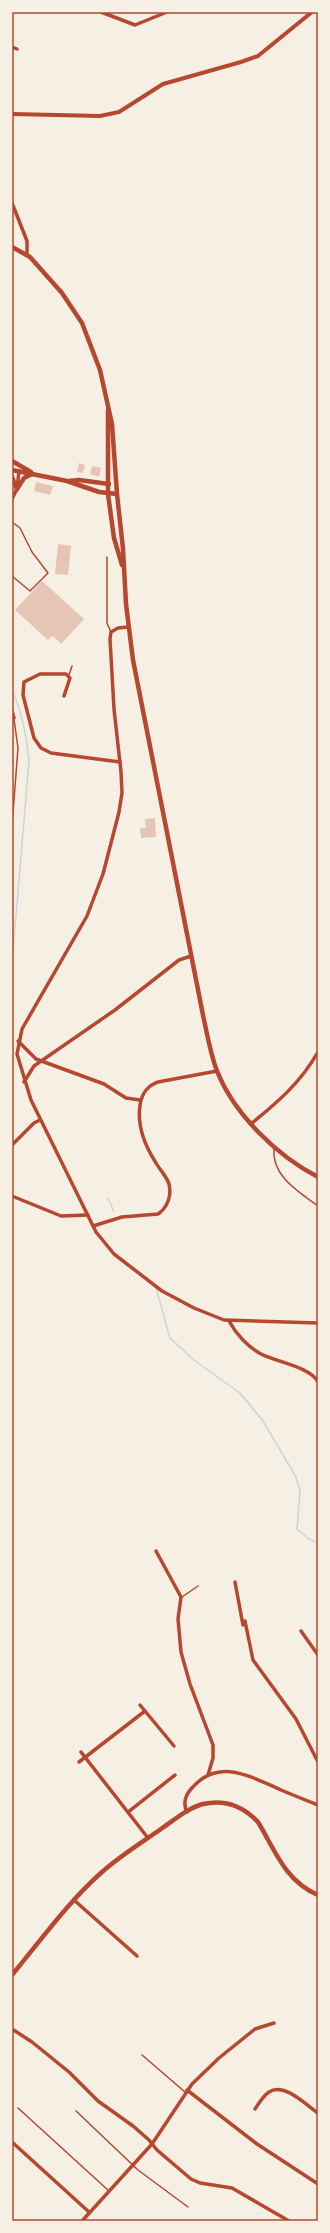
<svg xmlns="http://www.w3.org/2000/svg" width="330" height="2233" font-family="'Source Sans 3',sans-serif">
	<rect width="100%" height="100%" fill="#f6efe4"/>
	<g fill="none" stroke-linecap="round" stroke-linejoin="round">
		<!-- stream -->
		<g stroke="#c9d6d2" stroke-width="1.5">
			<path d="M12,689C22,713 27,735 29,761L12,963"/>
			<polyline points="108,1198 114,1212"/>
			<polyline points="156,1288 170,1338 195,1361 240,1393 263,1421 296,1477 300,1491 297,1529 309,1539 318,1543"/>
		</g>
	</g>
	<!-- building -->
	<g fill="#e6c5b7">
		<polygon points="79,463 85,465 83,473 77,472"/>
		<polygon points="92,466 101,468 99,477 90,474"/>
		<polygon points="36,482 53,486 50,495 34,491"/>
		<polygon points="58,544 71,546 68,575 55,574"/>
		<polygon points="42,581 84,619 61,644 53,636 48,640 15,610"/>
		<polygon points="155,818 156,837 141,838 140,828 146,828 145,819"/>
	</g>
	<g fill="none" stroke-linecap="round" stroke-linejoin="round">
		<!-- service -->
		<g stroke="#b5482f" stroke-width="1.5">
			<polyline points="12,522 20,528 32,552 48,573 30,591 12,576"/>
			<polyline points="107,557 107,623 111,632"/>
			<polyline points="69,675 72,666"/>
			<polyline points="12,826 18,748 14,719"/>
			<path d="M274,1148C271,1176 299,1192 318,1206"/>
			<polyline points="182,1597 198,1586"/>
			<polyline points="142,2055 185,2092"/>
			<polyline points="18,2108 109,2191"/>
			<polyline points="76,2111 138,2170 188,2207"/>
		</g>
		<!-- minor -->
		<g stroke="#b5482f" stroke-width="3.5">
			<polyline points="101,12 135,25 167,12"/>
			<polyline points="12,47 17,49"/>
			<polyline points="12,203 27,241 27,254"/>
			<polyline points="12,499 17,489 19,471"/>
			<polyline points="128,627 118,628 111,632 110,639 114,709 121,772 122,793 119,812 103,874 87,916 22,1029 17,1054 31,1100 96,1232 114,1254 162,1291 194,1308 224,1320 318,1323"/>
			<polyline points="64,696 70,678 66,674 40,674 24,682 23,695 34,738 41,748 51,753 120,762"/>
			<polyline points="12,711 14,718"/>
			<polyline points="18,1041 36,1059 104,1084 126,1098 140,1100"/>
			<polyline points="24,1082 34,1066 115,1010 179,960 191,956"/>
			<path d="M252,1123C278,1102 301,1082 318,1052"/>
			<polyline points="12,1145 34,1123 40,1120"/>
			<polyline points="12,1196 61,1216 88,1215"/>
			<path d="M93,1226L122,1217L158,1214C167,1208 172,1196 169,1184C167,1177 160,1170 156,1163C145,1146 137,1125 140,1105C142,1093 147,1086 158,1082L217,1071"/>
			<path d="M229,1321C236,1334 248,1347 261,1354C276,1362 311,1367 318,1382"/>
			<polyline points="156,1551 181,1597 178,1619 181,1652 190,1684 213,1745 213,1758 208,1775"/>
			<polyline points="235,1582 243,1625"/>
			<polyline points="245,1621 253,1660 296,1719 318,1762"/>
			<polyline points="301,1631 318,1655"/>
			<polyline points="140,1705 174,1746"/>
			<polyline points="81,1752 148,1838"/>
			<polyline points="79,1762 145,1711"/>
			<polyline points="128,1812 175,1775"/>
			<path d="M187,1812C183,1804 185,1796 191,1789C218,1757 249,1776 281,1790C293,1795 305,1800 318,1805"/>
			<polyline points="74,1900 137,1956"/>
			<polyline points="12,2029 32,2042 69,2072 98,2101 133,2126 149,2140 157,2150 191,2179 200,2183 232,2188 289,2221"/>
			<polyline points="187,2090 257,2144 318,2184"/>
			<path d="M255,2109C259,2103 263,2096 269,2092C284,2082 306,2105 318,2113"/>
			<polyline points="12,2142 89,2212"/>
			<polyline points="82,2221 152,2144 192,2084 219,2058 255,2029 274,2023"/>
		</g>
		<!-- tertiary -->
		<polyline stroke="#b5482f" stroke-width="4" points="12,114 100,116 119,112 163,84 241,62 258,56 312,12"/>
		<!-- secondary -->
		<g stroke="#b5482f" stroke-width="4.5">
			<path d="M12,247L30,257L62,293L82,323L100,370L112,424L117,494L123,549L126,604L133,660L203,1015C207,1033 210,1053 217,1071C234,1114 277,1156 318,1177"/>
			<polyline points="108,410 108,494 114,538 122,565"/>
			<polyline points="12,461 31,472"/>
			<polyline points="12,470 67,481 99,492 117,494"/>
			<polyline points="12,477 17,489"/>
			<polyline points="69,481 79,480 109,484"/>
			<polyline points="17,489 24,478 32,474"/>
			<path d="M12,1975C41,1940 68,1902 102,1872C120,1856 141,1843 161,1829C174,1820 188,1808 203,1804C225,1799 243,1806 258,1822C275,1850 285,1881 318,1895"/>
		</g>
	</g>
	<!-- border -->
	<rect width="330" height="2233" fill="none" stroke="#f6efe4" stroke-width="26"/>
	<rect x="13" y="13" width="304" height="2207" fill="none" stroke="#b5482f" stroke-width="1.5"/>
</svg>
